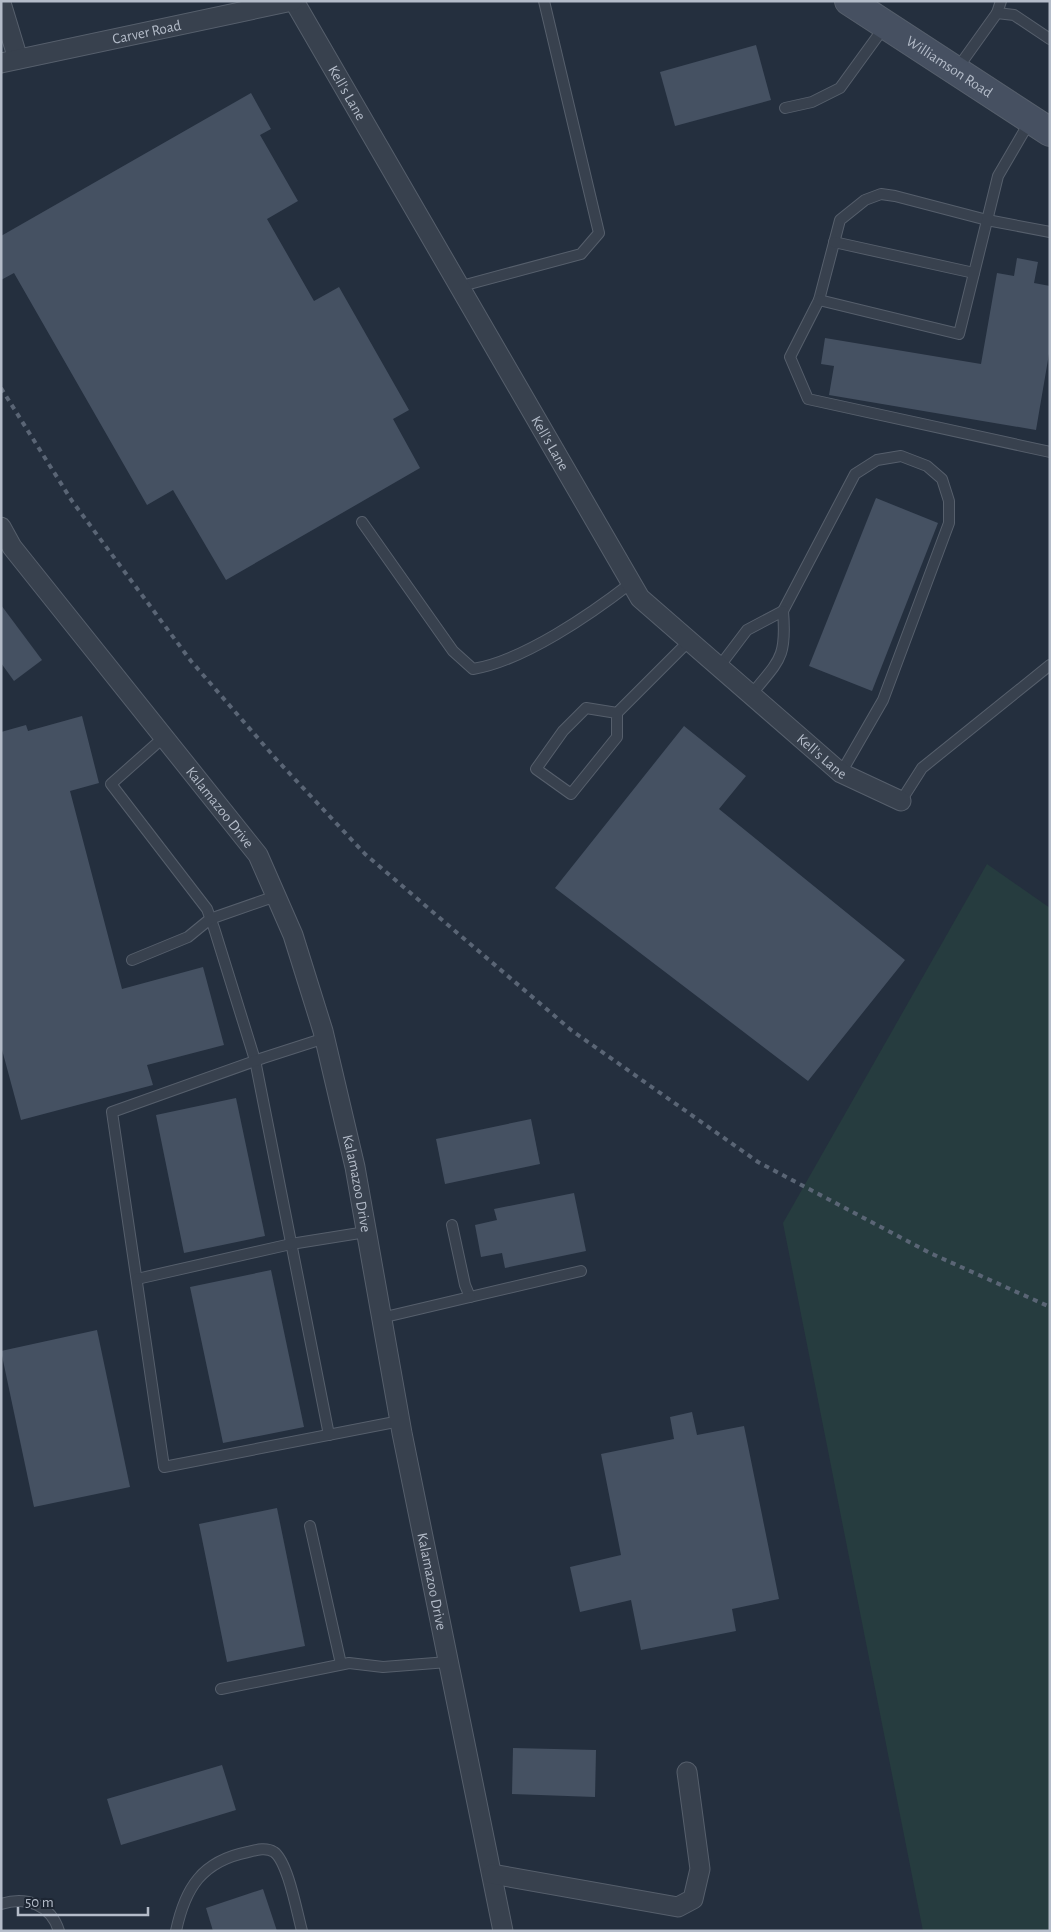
<svg xmlns="http://www.w3.org/2000/svg" width="1051" height="1932" font-family="'Alegreya Sans',sans-serif">
	<rect width="100%" height="100%" fill="#242f3e"/>
	<!-- green -->
	<polygon fill="#263c3f" points="987,864 1050,908 1050,1931 923,1931 783,1223"/>
	<!-- building -->
	<g fill="#455162">
		<polygon points="756,45 771,100 675,126 660,72"/>
		<polygon points="251,93 271,129 260,135 298,201 267,219 314,301 339,287 409,410 393,419 420,468 226,580 173,490 147,505 14,273 1,280 1,236"/>
		<polygon points="1017,258 1038,262 1034,283 1050,286 1050,348 1036,430 829,395 834,366 821,364 825,338 981,364 997,273 1014,276"/>
		<polygon points="876,498 938,523 872,691 809,666"/>
		<polygon points="1,605 42,660 14,681 1,663"/>
		<polygon points="82,716 99,783 70,791 122,989 203,967 224,1045 147,1065 153,1085 21,1120 1,1046 1,732 26,725 28,731"/>
		<polygon points="684,726 746,776 719,809 905,960 808,1081 555,888"/>
		<polygon points="236,1098 265,1236 184,1253 156,1115"/>
		<polygon points="531,1119 540,1164 445,1184 436,1139"/>
		<polygon points="574,1193 586,1251 505,1268 502,1253 481,1257 475,1225 497,1220 494,1209"/>
		<polygon points="271,1270 304,1427 223,1443 190,1287"/>
		<polygon points="97,1330 130,1487 34,1507 1,1351"/>
		<polygon points="692,1412 697,1435 744,1426 779,1599 732,1609 736,1631 641,1650 631,1600 580,1612 570,1567 621,1555 601,1454 674,1439 670,1417"/>
		<polygon points="277,1508 305,1646 227,1662 199,1524"/>
		<polygon points="513,1748 596,1750 595,1797 512,1794"/>
		<polygon points="222,1765 236,1810 121,1845 107,1799"/>
		<polygon points="263,1889 277,1931 213,1931 206,1908"/>
	</g>
	<g fill="none" stroke-linecap="round" stroke-linejoin="round">
		<!-- lane casing -->
		<g stroke="#565f6c" stroke-width="12">
			<g id="lane">
				<polyline points="997,13 1001,1"/>
				<polyline points="957,69 997,13 1014,15 1050,39"/>
				<polyline points="785,108 812,102 840,88 885,26"/>
				<polyline points="1050,232 987,220 895,196 881,194 865,200 840,220 819,300 790,357 808,399 1050,452"/>
				<polyline points="834,242 974,273"/>
				<polyline points="458,287 581,254 599,233 544,1"/>
				<polyline points="819,300 959,334 998,176 1030,121"/>
				<path d="M362,522L453,651L473,669C523,661 591,614 631,583"/>
				<polyline points="783,611 855,474 877,460 901,456 927,466 942,479 949,501 949,523 883,700 841,773"/>
				<path d="M719,667L747,630L783,611C787,659 779,660 751,695"/>
				<polyline points="617,713 586,708 563,731 536,769 571,794 617,737 617,713 689,641"/>
				<polyline points="164,737 111,784 207,909 214,928 255,1060 329,1435"/>
				<polyline points="901,801 922,768 1050,665"/>
				<polyline points="132,960 188,937 210,919 276,896"/>
				<polyline points="325,1038 263,1058 112,1112 164,1467 400,1421"/>
				<polyline points="452,1225 465,1285 470,1297 581,1271"/>
				<polyline points="137,1279 291,1244 366,1232"/>
				<polyline points="381,1318 470,1297"/>
				<polyline points="310,1526 341,1664"/>
				<polyline points="221,1689 349,1663 383,1667 448,1662"/>
				<path d="M1,1904C27,1896 51,1905 59,1931"/>
				<path d="M176,1931C185,1888 202,1861 248,1852C256,1850 266,1847 274,1852C288,1862 297,1913 302,1931"/>
			</g>
		</g>
		<!-- street casing -->
		<g stroke="#565f6c" stroke-width="21">
			<g id="street">
				<path id="s1" d="M294,1L640,598L841,773L901,801"/>
				<polyline points="1,3 18,59"/>
				<path id="s2" d="M1,63L292,1"/>
				<path id="s3" d="M1,527L12,547L258,855L293,935L323,1031L355,1167L402,1433L503,1931"/>
				<polyline points="492,1874 678,1907 693,1899 700,1869 687,1772"/>
			</g>
		</g>
		<!-- secondary casing -->
		<g stroke="#565f6c" stroke-width="30">
			<g id="secondary">
				<path id="s4" d="M849,1L1050,132"/>
			</g>
		</g>
		<!-- lane -->
		<use href="#lane" stroke="#38414e" stroke-width="10"/>
		<!-- street -->
		<use href="#street" stroke="#38414e" stroke-width="19"/>
		<!-- secondary -->
		<use href="#secondary" stroke="#465061" stroke-width="28"/>
		<!-- rail -->
		<polyline stroke="#5a6575" stroke-width="4" stroke-dasharray="5 5" stroke-linecap="butt" points="1,388 72,501 191,661 276,759 365,854 571,1030 758,1162 930,1253 1050,1307"/>
	</g>
	<g text-anchor="middle" stroke-width="4" stroke-linejoin="round" paint-order="stroke">
		<!-- street labels -->
		<g font-size="15" fill="#b4bcc9" stroke="#1d2633">
			<text dy="5" stroke="none"><textPath href="#s2" startOffset="149">Carver Road</textPath></text>
			<text dy="5" stroke="none"><textPath href="#s4" startOffset="120">Williamson Road</textPath></text>
			<text dy="5" stroke="none"><textPath href="#s1" startOffset="106">Kell's Lane</textPath></text>
			<text dy="5" stroke="none"><textPath href="#s1" startOffset="511">Kell's Lane</textPath></text>
			<text dy="5" stroke="none"><textPath href="#s1" startOffset="931">Kell's Lane</textPath></text>
			<text dy="5" stroke="none"><textPath href="#s3" startOffset="356">Kalamazoo Drive</textPath></text>
			<text dy="5" stroke="none"><textPath href="#s3" startOffset="761">Kalamazoo Drive</textPath></text>
			<text dy="5" stroke="none"><textPath href="#s3" startOffset="1166">Kalamazoo Drive</textPath></text>
		</g>
	</g>
	<!-- border -->
	<rect width="1051" height="1932" fill="none" stroke="#b4bcc9" stroke-width="5"/>
	<!-- scale -->
	<path d="M18 1907v8h130v-8" fill="none" stroke="#b4bcc9" stroke-width="2.5"/>
	<text x="25" y="1907" font-size="15" fill="#b4bcc9" stroke="#1d2633" stroke-width="4" paint-order="stroke">50 m</text>
</svg>
